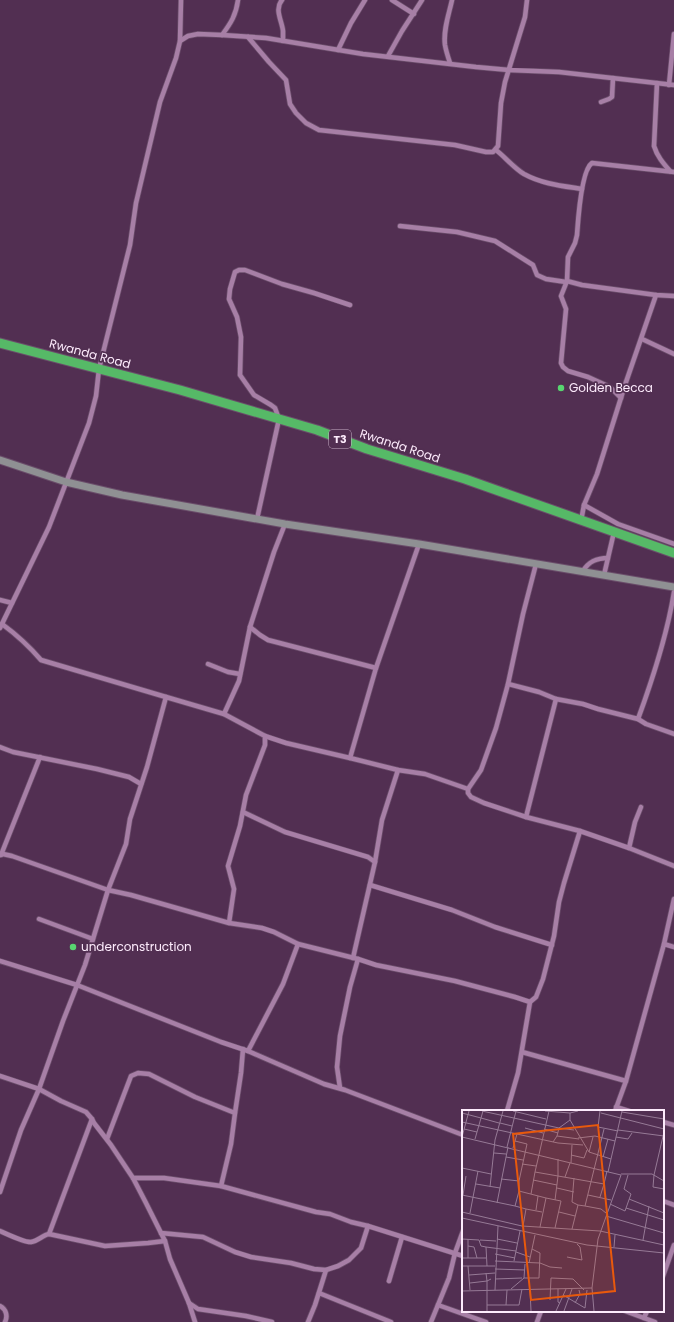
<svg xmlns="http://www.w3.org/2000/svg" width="674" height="1322" font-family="Poppins,sans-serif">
	<rect width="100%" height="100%" fill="#522f52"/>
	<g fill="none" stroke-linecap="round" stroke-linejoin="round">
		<!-- street casing -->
		<g stroke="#6a4d6a" stroke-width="6">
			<g id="street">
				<path d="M282,0C274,9 282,21 283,31C283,34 283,38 283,41"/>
				<polyline points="392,0 414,14"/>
				<path d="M222,35C231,23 236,15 238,0"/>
				<polyline points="248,37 269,62 286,80 290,104 296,113 306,123 319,130 455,145 486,152 493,152 498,146 501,103 505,82 525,17 527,0"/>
				<polyline points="180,41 181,0"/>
				<polyline points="338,50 351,23 365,0"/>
				<polyline points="388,56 402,31 422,0"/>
				<path d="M450,63C448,57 446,51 445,45C443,30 449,14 452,0"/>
				<path d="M657,83L654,146C657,156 663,163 670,171"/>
				<polyline points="669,85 674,34"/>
				<polyline points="601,102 609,99 612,97 613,78"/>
				<path d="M496,150C505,157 514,168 524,174C542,184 563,186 582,189"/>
				<polyline points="400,226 457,232 495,241 533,265 537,275 546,279 566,282"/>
				<polyline points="567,281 582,285 656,295 674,296"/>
				<polyline points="642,339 674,354"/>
				<path d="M621,398L610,387L588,377L568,371L563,367L561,363L566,309L561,296L567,281L568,257L575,243L577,235C578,221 581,170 592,163L674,172"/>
				<polyline points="584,505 618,524 674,544"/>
				<polyline points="257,519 279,419 275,408 271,405 254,395 240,375 241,337 237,317 229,299 230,289 235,272 239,270 245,270 282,284 314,293 350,305"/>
				<polyline points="581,521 584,505 597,474 625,385 656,295"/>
				<polyline points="419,544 376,668 350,758 398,770 425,774 468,789"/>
				<polyline points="536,564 523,614 508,684 496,728 481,770 468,789 468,793 471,797 484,803 526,817 580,831 629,848 674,866"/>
				<path d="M583,571C589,561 597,558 608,558"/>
				<polyline points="604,575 614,532"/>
				<polyline points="0,600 12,603"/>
				<path d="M2,624C17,635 29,646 41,660L166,697"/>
				<polyline points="250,627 260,635 268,640 376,668"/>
				<polyline points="0,628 49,527 89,423 96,396 99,369 130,245 136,203 160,102 176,58 180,41 188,36 198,34 222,35 266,38 363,54 476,67 509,70 559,72 674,85"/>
				<polyline points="208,664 228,672 240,674"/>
				<path d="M508,684L539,692L556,699L583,704L598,709L638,719C653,678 667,636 674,592"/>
				<polyline points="224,714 265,736 265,745 246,795 240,826 228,866 234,889 229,923"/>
				<polyline points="638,719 646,724 674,734"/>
				<polyline points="265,736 286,743 350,758"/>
				<polyline points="0,747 13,752 97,769 129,777 141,784"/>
				<polyline points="243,812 285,832 368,857 375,862"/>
				<polyline points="526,817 556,699"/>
				<polyline points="629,848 635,822 641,807"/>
				<polyline points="0,855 3,854 12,856 108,890 131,895 229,923 262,928 274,932 298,944 358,959 376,965 455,981 515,997 530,1002 518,1073 507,1111"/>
				<polyline points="1,855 40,757"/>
				<polyline points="370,885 452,910 495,927 552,945"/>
				<polyline points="39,919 93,939"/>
				<polyline points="664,944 674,899"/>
				<polyline points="353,958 375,862 382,820 398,770"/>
				<polyline points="0,961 77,985 221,1042 248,1051 324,1084 345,1090 463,1135"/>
				<polyline points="530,1002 536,997 543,979 554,936 559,902 564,883 580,831"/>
				<polyline points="248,1051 283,984 298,944"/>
				<polyline points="522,1052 626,1081"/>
				<polyline points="0,1076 39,1089 61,1101 86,1112 92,1119 94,1123 111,1145 133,1178 146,1203 165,1241 170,1259 189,1303 195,1322"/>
				<polyline points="340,1088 337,1067 340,1036 350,987 358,959"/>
				<polyline points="616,1107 629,1111"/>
				<polyline points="615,1111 626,1081 664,944 674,947"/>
				<polyline points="663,1122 674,1125"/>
				<polyline points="107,1139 131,1076 138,1073 149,1074 195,1097 235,1113"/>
				<polyline points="133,1178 164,1178 221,1186 316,1212 330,1214 351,1222 368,1226 463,1256"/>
				<polyline points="221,1186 231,1144 235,1113 241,1073 243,1049"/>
				<polyline points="0,1192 21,1130 39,1089 63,1021 85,965 108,890 126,844 130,819 147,767 166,697 224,714 239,681 250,627 274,552 285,524"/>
				<polyline points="663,1201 674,1205"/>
				<path d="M0,1231C7,1234 25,1243 31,1242C38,1241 43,1235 49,1234L105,1246L148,1243L165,1241"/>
				<polyline points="161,1233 203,1237 235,1252 251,1257 291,1263 314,1269 326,1270 338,1266 349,1260 361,1248 368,1226"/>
				<polyline points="49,1234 92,1119"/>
				<polyline points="663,1276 674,1245"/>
				<polyline points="389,1281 402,1237"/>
				<polyline points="319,1293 391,1322"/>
				<polyline points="189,1303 198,1309 246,1316 272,1322"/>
				<polyline points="438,1305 486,1322"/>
				<path d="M0,1306C6,1309 8,1316 5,1322"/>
				<polyline points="625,1311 655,1322"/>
				<polyline points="644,1318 647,1311"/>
				<polyline points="308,1322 315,1305 326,1270"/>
				<polyline points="431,1322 449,1278 455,1253 463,1231"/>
				<polyline points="537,1322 541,1311"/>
			</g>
		</g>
		<!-- secondary casing -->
		<g stroke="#6a4d6a" stroke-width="9">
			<polyline id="secondary" points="0,460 66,482 122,495 285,524 419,544 674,587"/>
		</g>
		<!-- highway casing -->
		<g stroke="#6a4d6a" stroke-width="11">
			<polyline id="highway" points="0,343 180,390 317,430 367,449 465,479 674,553"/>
		</g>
		<!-- street -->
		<use href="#street" stroke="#a77fa6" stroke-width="4.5"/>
		<!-- secondary -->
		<use href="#secondary" stroke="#8f9093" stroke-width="7"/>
		<!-- highway -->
		<use href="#highway" stroke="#56b967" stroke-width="9"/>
	</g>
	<!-- markers -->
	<g fill="#58d570" stroke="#522f52" stroke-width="1.5">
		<circle cx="561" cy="388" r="4"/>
		<circle cx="73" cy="947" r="4"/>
	</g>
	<g text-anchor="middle" stroke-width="3.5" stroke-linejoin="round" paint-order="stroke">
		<!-- shield labels -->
		<rect fill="#522f52" stroke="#cab3c9" stroke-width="1" x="329" y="430" width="22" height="18" rx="3"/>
		<g font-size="11" font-weight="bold" fill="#fdebfc">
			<text x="340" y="443">T3</text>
		</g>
		<!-- street labels -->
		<g font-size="12" fill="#fdebfc" stroke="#522f52">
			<text transform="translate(90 354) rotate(15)" y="4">Rwanda Road</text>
			<text transform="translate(400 446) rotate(18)" y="4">Rwanda Road</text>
		</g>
		<!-- poi labels -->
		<g font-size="12" fill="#fdebfc" stroke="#522f52" text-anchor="start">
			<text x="569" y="392">Golden Becca</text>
			<text x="81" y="951">underconstruction</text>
		</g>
	</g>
	<!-- overview -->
	<g transform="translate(462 1110)">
		<rect width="202" height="202" fill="#522f52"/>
		<path fill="none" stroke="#967a96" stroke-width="1" d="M20,1L97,18L108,10V3L116,1M51,1L84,9M83,1L108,3M87,1L73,62L142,74L145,61M138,1L136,17L156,21M160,2L202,9M0,3L19,8M139,3L202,19M19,8L37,13M108,10L127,42L149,49M0,12L96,33L121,35M38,13L50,16M63,18L81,23M2,19L15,22M82,19L96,23M156,20L202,26M95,26L97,18L112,20M0,27L159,65L136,129L130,178L0,181M0,27L7,1M154,27L166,29L170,23M116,28L133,26L153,31M13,29L21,1M91,32L95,26L117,29M45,37L54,1M51,38L55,24M127,42L131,27M32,43L44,44M109,45L122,48L125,40M44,47L61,50M141,47L146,29M109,53L110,35M60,54L74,56M0,58L29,64M146,62L160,1M159,64H190L202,71M192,65L202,22M192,65L191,77L202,79M96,66V49M103,67L108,53M112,68L110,92L116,95M39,69L57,71L65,34L53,31M71,70L95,75M57,71V81L84,88L78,117M14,74L38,78M28,77L33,30L41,1M95,78L112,82M57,81L53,96L64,99M69,84L73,62M0,85L53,96M1,85L4,66M126,85L149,90M138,87L142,74M84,88L99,91L93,118M167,89L202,103M93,90L96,66M35,93L46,37M148,94L163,101L169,84L162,79L166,65M123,96L139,99L144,103M164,98L202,110M74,100L76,86M0,102L60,116L138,121L202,135M97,102L113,106M8,103L16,61M144,106L202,123M0,108L125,135L202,143M61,116L64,99L80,102M110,119L116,95L123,96L142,19M0,129L17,130L19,136L24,137L25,156M35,129L55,133M18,130L34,131M181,130L187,96M6,136L12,137L15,148M24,137L54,141M152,137L153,125M54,142L68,147M33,144L53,148M105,147L120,150L118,137L115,134M0,148H24M6,148V129M33,151L78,153M52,151L58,121M67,153L73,125M78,153L88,157L100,158M0,156H33M6,156L8,180M33,159L63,160M24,163L25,171L29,169M7,165L33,163M62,168H77L78,143L70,139M33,169L60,168M8,173L25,171V201M130,178L132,201M49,179L62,168L63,154M68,179L69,201M96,179V192L98,193M33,180L36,116M101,185L123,198L125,180M88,190L89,168L111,169L122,180M113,193L118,184L117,180M25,195H44L45,180M44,195H57L60,179M94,201L104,179M102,201L110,179"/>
		<path fill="#e8590c" fill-opacity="0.15" stroke="#e8590c" stroke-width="2" d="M136,15L153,181L69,190L51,24Z"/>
		<rect width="202" height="202" fill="none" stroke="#fdebfc" stroke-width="2"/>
	</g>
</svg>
